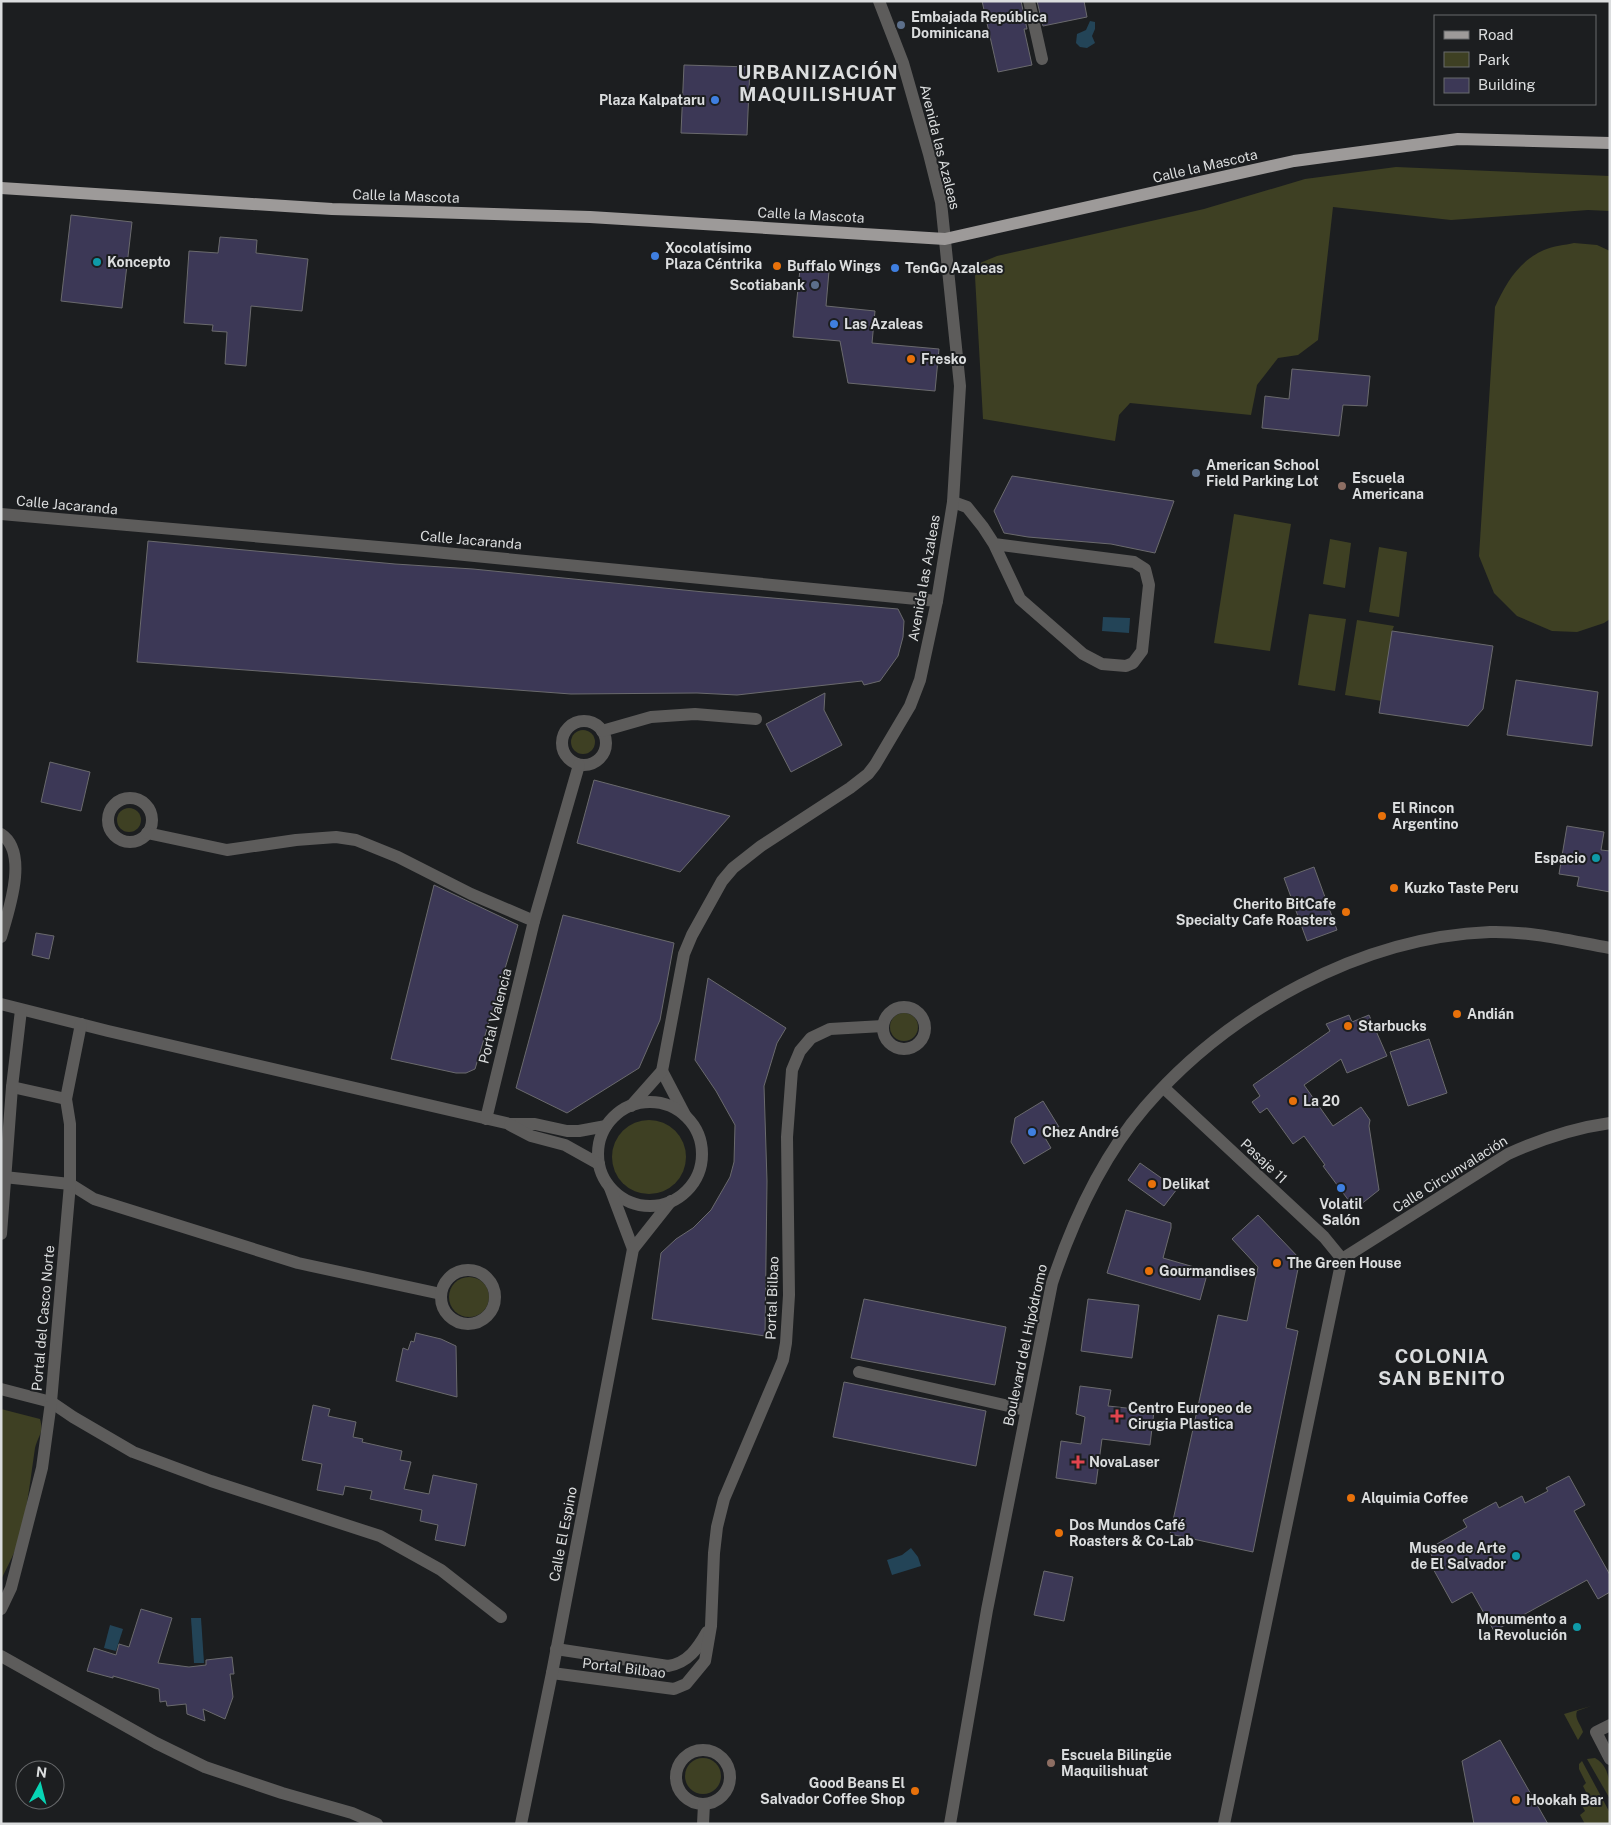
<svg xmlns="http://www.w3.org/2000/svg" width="1611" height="1825" font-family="'Public Sans',sans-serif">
	<rect width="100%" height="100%" fill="#1c1e20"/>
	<!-- green -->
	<g fill="#3e4023">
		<polygon points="1396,167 1610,176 1610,211 1588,210 1451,220 1333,207 1318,340 1298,355 1278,358 1257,385 1251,415 1130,403 1119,415 1115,441 983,419 975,276 980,263 997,256 1204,209 1305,179"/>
		<path d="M1574,243L1597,245L1610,251V619L1604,623L1577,632L1552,631L1517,616L1494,593L1479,556L1495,307C1506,283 1519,261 1544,250C1553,246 1565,245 1574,243Z"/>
		<polygon points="1234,514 1291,524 1270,651 1214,643"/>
		<polygon points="1330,539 1351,543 1345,588 1323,584"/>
		<polygon points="1379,547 1407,552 1399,617 1369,612"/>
		<polygon points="1309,614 1346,619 1335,691 1298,685"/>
		<polygon points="1357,620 1394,626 1392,631 1382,701 1345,695"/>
		<circle cx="583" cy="742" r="12"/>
		<circle cx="129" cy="820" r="12"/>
		<circle cx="904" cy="1027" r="14"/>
		<circle cx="649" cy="1157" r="37"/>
		<circle cx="469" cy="1297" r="20"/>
		<path d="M1,1409L40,1419C44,1433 38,1436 35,1448C30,1481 27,1516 16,1548C12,1558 6,1569 1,1580Z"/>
		<path d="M1591,1706L1577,1711C1574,1719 1581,1724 1583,1732L1578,1740L1564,1714Z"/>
		<circle cx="703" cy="1776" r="18"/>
		<path d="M1595,1758C1610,1766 1610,1785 1610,1799L1587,1759Z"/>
		<polygon points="1582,1761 1610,1813 1610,1824 1585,1824 1580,1815 1585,1811 1579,1800 1587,1794 1583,1786 1586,1783 1579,1769 1579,1764"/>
	</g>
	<!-- water -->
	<g fill="#234457">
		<polygon points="1090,21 1095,22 1095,29 1092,36 1095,43 1087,48 1080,47 1076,43 1077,34 1086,30"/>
		<polygon points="1103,617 1130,618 1129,633 1102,631"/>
		<polygon points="911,1548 918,1557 921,1566 892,1575 887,1560 902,1555"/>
		<polygon points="191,1618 201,1618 204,1663 194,1663"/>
		<polygon points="110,1625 123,1629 116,1651 104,1648"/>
	</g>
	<!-- building -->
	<g fill="#3c3856" stroke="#6a6a6d">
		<polygon points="982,1 1021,1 1027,29 1024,29 1032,65 998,72"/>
		<polygon points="1037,1 1084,1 1087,17 1043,26"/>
		<polygon points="684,65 750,67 747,135 681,133"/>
		<polygon points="71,215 132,222 122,308 61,301"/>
		<polygon points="220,237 257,240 256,253 308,259 302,311 251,306 246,366 225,364 227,332 212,331 213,325 184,323 189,251 218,253"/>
		<polygon points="800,269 829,271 826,306 875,311 872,343 939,349 935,391 848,383 840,341 793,337"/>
		<polygon points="1292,369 1370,376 1367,406 1343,405 1339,436 1262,428 1265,396 1289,399"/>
		<polygon points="1012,476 1096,489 1174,501 1155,553 1111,544 1028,537 1004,533 994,511"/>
		<polygon points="148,541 395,564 473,569 704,592 898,609 904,621 903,637 898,656 880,681 864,685 862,681 737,695 697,693 571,694 137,662"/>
		<polygon points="1392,631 1493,646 1483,709 1468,726 1379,713"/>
		<polygon points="1516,680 1598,692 1592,746 1507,735"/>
		<polygon points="825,693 824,710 842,745 791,772 766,724"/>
		<polygon points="50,762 90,772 81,811 41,802"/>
		<polygon points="594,780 730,816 680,872 577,843"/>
		<polygon points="1567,826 1604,832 1601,850 1610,851 1610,892 1577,886 1579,877 1559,874"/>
		<polygon points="1314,867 1337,930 1307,941 1284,878"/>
		<polygon points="434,885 518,925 475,1069 466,1073 456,1073 391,1059"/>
		<polygon points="563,915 674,943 660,1020 639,1068 567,1113 516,1088"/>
		<polygon points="36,933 54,936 49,959 32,955"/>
		<polygon points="708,978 786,1028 777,1043 764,1086 767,1181 765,1336 652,1319 661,1253 676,1239 693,1228 711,1210 730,1177 734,1162 735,1125 716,1091 695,1060"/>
		<polygon points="1349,1015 1352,1022 1369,1015 1387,1056 1347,1073 1341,1059 1304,1085 1333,1126 1361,1107 1370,1120 1369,1126 1379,1190 1355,1209 1323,1166 1325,1165 1304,1136 1293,1144 1267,1108 1260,1113 1252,1102 1260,1096 1253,1085 1330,1031 1326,1024"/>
		<polygon points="1429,1039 1447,1093 1408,1106 1390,1052"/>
		<polygon points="1043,1101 1059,1127 1044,1136 1051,1148 1024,1164 1011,1142 1015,1118"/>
		<polygon points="1140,1163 1177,1189 1164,1206 1128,1180"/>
		<polygon points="1126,1210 1171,1223 1171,1228 1163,1258 1208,1271 1200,1300 1107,1273"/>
		<polygon points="1258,1215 1300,1259 1286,1328 1298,1331 1253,1552 1170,1534 1218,1315 1247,1321 1258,1267 1232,1239"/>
		<polygon points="864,1299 1006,1327 995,1385 851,1358"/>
		<polygon points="1088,1299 1139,1305 1132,1358 1081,1351"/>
		<polygon points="416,1333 441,1339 456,1346 457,1397 396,1381 403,1348 408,1350 411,1341 414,1342"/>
		<polygon points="844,1382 986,1411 976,1466 833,1437"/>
		<polygon points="1080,1386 1111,1390 1108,1406 1154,1411 1150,1445 1102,1439 1096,1484 1056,1478 1061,1441 1081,1444 1085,1417 1076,1414"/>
		<polygon points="313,1405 330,1409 328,1416 356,1422 353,1437 363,1439 362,1442 402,1451 400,1460 411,1462 404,1489 429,1494 433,1475 477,1484 465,1546 435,1540 438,1525 420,1521 422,1510 370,1499 372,1491 345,1486 343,1495 317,1490 322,1464 302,1460"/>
		<polygon points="1569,1476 1585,1505 1574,1511 1610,1575 1610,1592 1598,1599 1587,1580 1494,1631 1472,1592 1452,1603 1431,1565 1436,1563 1428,1549 1467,1527 1463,1520 1496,1502 1499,1508 1522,1496 1525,1503 1548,1491 1546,1488"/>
		<polygon points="1044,1571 1073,1577 1064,1621 1034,1615"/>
		<polygon points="141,1609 172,1618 158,1663 189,1667 206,1665 206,1660 232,1657 234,1674 230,1674 233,1697 225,1719 203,1709 205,1721 187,1714 186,1704 167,1706 166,1701 160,1702 159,1689 113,1676 113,1678 87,1671 94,1648 116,1655 119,1644 129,1647"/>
		<polygon points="1500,1740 1548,1824 1474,1824 1462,1761"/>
	</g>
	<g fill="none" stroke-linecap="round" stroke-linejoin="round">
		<!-- minor -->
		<g stroke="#5d5c5b" stroke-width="12">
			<polyline points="1029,1 1042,59"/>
			<polyline points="953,502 967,507 983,527 994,544 1020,599 1083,654 1102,664 1126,666 1133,663 1142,651 1149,585 1145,569 1134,562 994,544"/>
			<polyline points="1,514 424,551 937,601"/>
			<circle cx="584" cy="743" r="22"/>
			<polyline points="602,731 651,717 695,714 756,719"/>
			<circle cx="130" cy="820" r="22"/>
			<polyline points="147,833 227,850 296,840 336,837 356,840 398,857 471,894 534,921"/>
			<path d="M1,834C29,852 9,910 1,937"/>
			<polyline points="1,1004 108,1031 510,1124 535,1124 567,1131 579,1131 606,1126"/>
			<circle cx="904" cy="1028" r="21"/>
			<polyline points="662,1071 685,1115"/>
			<polyline points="12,1087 66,1099"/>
			<polyline points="1164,1088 1324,1237 1342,1259"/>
			<circle cx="650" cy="1154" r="52"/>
			<polyline points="631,1106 662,1071 684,954 692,935 722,881 733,868 761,846 850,788 868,774 875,765 910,706 920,680 937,601 953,502 960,386 941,202 929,154 903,63 879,1"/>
			<polyline points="486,1119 534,921 579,765"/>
			<polyline points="510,1125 531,1136 565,1145 599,1164"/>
			<polyline points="4,1177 70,1184 94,1199 298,1263 441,1294"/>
			<polyline points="610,1188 633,1249"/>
			<polyline points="1,1234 12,1087 21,1010"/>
			<path d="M1342,1259L1508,1154C1541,1139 1574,1128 1610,1123"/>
			<circle cx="468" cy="1297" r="27"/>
			<polyline points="859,1372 1026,1410"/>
			<polyline points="1,1389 51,1402 73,1417 133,1452 211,1481 380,1536 441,1570 501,1617"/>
			<polyline points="1,1609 11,1588 42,1468 51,1402 70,1184 70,1124 66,1099 81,1024"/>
			<path d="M556,1649L668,1666C688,1663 698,1648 707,1632"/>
			<polyline points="1,1656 156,1743 205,1767 282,1793 352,1813 377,1824"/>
			<polyline points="552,1673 674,1689 686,1684 705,1661 711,1626 714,1553 717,1527 724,1499 778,1372 783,1360 786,1343 789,1295 787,1137 792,1070 800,1051 811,1038 830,1029 883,1026"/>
			<polyline points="1610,1725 1596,1732 1610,1759"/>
			<circle cx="703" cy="1777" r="27"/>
			<polyline points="521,1824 552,1673 633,1249 671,1201"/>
			<polyline points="703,1824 704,1804"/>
			<path d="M950,1824L987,1610L1052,1283C1073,1220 1102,1157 1145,1107C1229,1010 1361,937 1490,932C1532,931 1570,941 1610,948"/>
			<polyline points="1224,1824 1342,1259"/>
		</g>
		<!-- major -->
		<polyline stroke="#9d9a99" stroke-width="12" points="1,188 332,209 590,217 945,239 1294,161 1458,139 1610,143"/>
	</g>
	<!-- markers -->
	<g fill="#5c6f8a" stroke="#1c1e20" stroke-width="2">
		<circle cx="901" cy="25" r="5"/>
		<circle cx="815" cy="285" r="5"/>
		<circle cx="1196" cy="473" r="5"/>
	</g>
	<g fill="#3f7fe0" stroke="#1c1e20" stroke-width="2">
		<circle cx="715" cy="100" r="5"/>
		<circle cx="655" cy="256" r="5"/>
		<circle cx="895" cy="268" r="5"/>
		<circle cx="834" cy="324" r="5"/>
		<circle cx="1032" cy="1132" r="5"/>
		<circle cx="1341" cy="1188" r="5"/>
	</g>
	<g fill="#0f9aa8" stroke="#1c1e20" stroke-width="2">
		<circle cx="97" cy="262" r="5"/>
		<circle cx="1596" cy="858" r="5"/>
		<circle cx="1516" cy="1556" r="5"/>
		<circle cx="1577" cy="1627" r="5"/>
	</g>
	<g fill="#e8710a" stroke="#1c1e20" stroke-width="2">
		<circle cx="777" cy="266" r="5"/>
		<circle cx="911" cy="359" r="5"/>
		<circle cx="1382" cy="816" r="5"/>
		<circle cx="1394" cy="888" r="5"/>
		<circle cx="1346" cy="912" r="5"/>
		<circle cx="1457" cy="1014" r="5"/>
		<circle cx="1348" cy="1026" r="5"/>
		<circle cx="1293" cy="1101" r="5"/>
		<circle cx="1152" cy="1184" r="5"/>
		<circle cx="1277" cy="1263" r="5"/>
		<circle cx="1149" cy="1271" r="5"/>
		<circle cx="1351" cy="1498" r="5"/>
		<circle cx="1059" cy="1533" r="5"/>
		<circle cx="915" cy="1791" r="5"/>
		<circle cx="1516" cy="1800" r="5"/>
	</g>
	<g fill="#8d6e63" stroke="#1c1e20" stroke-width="2">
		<circle cx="1342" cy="486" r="5"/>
		<circle cx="1051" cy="1763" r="5"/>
	</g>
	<g fill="#e0444e" stroke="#1c1e20" stroke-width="2">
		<path d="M1114.5 1408.5h5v5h5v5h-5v5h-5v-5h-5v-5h5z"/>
		<path d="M1075.5 1454.5h5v5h5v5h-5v5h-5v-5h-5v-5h5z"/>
	</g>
	<g text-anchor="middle" stroke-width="4" stroke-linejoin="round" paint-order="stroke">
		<!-- poi labels -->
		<g font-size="14" font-weight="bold" fill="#dbddde" stroke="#1c1e20" text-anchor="start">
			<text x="911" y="22">Embajada República<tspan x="911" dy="16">Dominicana</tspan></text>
			<text x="705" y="105" text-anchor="end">Plaza Kalpataru</text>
			<text x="665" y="253">Xocolatísimo<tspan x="665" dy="16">Plaza Céntrika</tspan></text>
			<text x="107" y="267">Koncepto</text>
			<text x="787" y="271">Buffalo Wings</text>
			<text x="905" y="273">TenGo Azaleas</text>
			<text x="805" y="290" text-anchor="end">Scotiabank</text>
			<text x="844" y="329">Las Azaleas</text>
			<text x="921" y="364">Fresko</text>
			<text x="1206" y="470">American School<tspan x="1206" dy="16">Field Parking Lot</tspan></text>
			<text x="1352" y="483">Escuela<tspan x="1352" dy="16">Americana</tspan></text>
			<text x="1392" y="813">El Rincon<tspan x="1392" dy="16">Argentino</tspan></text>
			<text x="1586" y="863" text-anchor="end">Espacio</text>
			<text x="1404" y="893">Kuzko Taste Peru</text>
			<text x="1336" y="909" text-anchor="end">Cherito BitCafe<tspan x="1336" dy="16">Specialty Cafe Roasters</tspan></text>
			<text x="1467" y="1019">Andián</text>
			<text x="1358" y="1031">Starbucks</text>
			<text x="1303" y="1106">La 20</text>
			<text x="1042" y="1137">Chez André</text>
			<text x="1162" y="1189">Delikat</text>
			<text x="1341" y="1209" text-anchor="middle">Volatil<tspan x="1341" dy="16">Salón</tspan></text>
			<text x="1287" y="1268">The Green House</text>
			<text x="1159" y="1276">Gourmandises</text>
			<text x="1128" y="1413">Centro Europeo de<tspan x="1128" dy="16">Cirugia Plastica</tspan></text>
			<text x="1089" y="1467">NovaLaser</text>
			<text x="1361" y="1503">Alquimia Coffee</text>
			<text x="1069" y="1530">Dos Mundos Café<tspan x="1069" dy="16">Roasters &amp; Co-Lab</tspan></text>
			<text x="1506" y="1553" text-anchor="end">Museo de Arte<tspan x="1506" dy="16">de El Salvador</tspan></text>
			<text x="1567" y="1624" text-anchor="end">Monumento a<tspan x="1567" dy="16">la Revolución</tspan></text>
			<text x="1061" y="1760">Escuela Bilingüe<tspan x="1061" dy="16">Maquilishuat</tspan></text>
			<text x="905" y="1788" text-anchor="end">Good Beans El<tspan x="905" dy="16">Salvador Coffee Shop</tspan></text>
			<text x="1526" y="1805">Hookah Bar</text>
		</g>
		<!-- street labels -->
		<g font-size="14" fill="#dbddde" stroke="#1c1e20">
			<text transform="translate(940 147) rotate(76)" y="5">Avenida las Azaleas</text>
			<text transform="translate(1205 166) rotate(-13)" y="5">Calle la Mascota</text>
			<text transform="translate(406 196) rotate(2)" y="5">Calle la Mascota</text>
			<text transform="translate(811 215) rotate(3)" y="5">Calle la Mascota</text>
			<text transform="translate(67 505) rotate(5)" y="5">Calle Jacaranda</text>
			<text transform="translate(471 540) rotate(5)" y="5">Calle Jacaranda</text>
			<text transform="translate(924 578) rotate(-80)" y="5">Avenida las Azaleas</text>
			<text transform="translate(495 1016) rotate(-76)" y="5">Portal Valencia</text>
			<text transform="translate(1264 1161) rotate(43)" y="5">Pasaje 11</text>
			<text transform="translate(1450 1174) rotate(-32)" y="5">Calle Circunvalación</text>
			<text transform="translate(772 1298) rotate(-88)" y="5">Portal Bilbao</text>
			<text transform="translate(43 1318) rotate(-85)" y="5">Portal del Casco Norte</text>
			<text transform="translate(1025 1345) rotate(-78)" y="5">Boulevard del Hipódromo</text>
			<text transform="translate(563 1534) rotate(-79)" y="5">Calle El Espino</text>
			<text transform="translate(624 1668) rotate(7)" y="5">Portal Bilbao</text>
		</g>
		<!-- district labels -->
		<g font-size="19" font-weight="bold" letter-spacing="1" fill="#dbddde" stroke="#1c1e20">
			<text x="818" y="79">URBANIZACIÓN<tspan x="818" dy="22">MAQUILISHUAT</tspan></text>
			<text x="1442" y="1363">COLONIA<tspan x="1442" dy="22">SAN BENITO</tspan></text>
		</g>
	</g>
	<!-- border -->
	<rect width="1611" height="1825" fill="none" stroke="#dbddde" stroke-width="5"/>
	<!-- legend -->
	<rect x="1434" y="15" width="162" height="90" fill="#1c1e20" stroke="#686a6c"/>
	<rect x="1444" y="31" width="25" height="8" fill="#9d9a99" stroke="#686a6c"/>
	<text x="1478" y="40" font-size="15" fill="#dbddde">Road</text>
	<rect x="1444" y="52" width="25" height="15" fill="#3e4023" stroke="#686a6c"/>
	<text x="1478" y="65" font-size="15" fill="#dbddde">Park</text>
	<rect x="1444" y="78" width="25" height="15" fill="#3c3856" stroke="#686a6c"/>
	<text x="1478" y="90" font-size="15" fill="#dbddde">Building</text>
	<!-- north arrow -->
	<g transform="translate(40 1785) rotate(7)"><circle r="24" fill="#1c1e20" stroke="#686a6c"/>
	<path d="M0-4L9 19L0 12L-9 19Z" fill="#07d5b5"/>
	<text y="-8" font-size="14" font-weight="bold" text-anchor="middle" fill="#dbddde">N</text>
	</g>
</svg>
